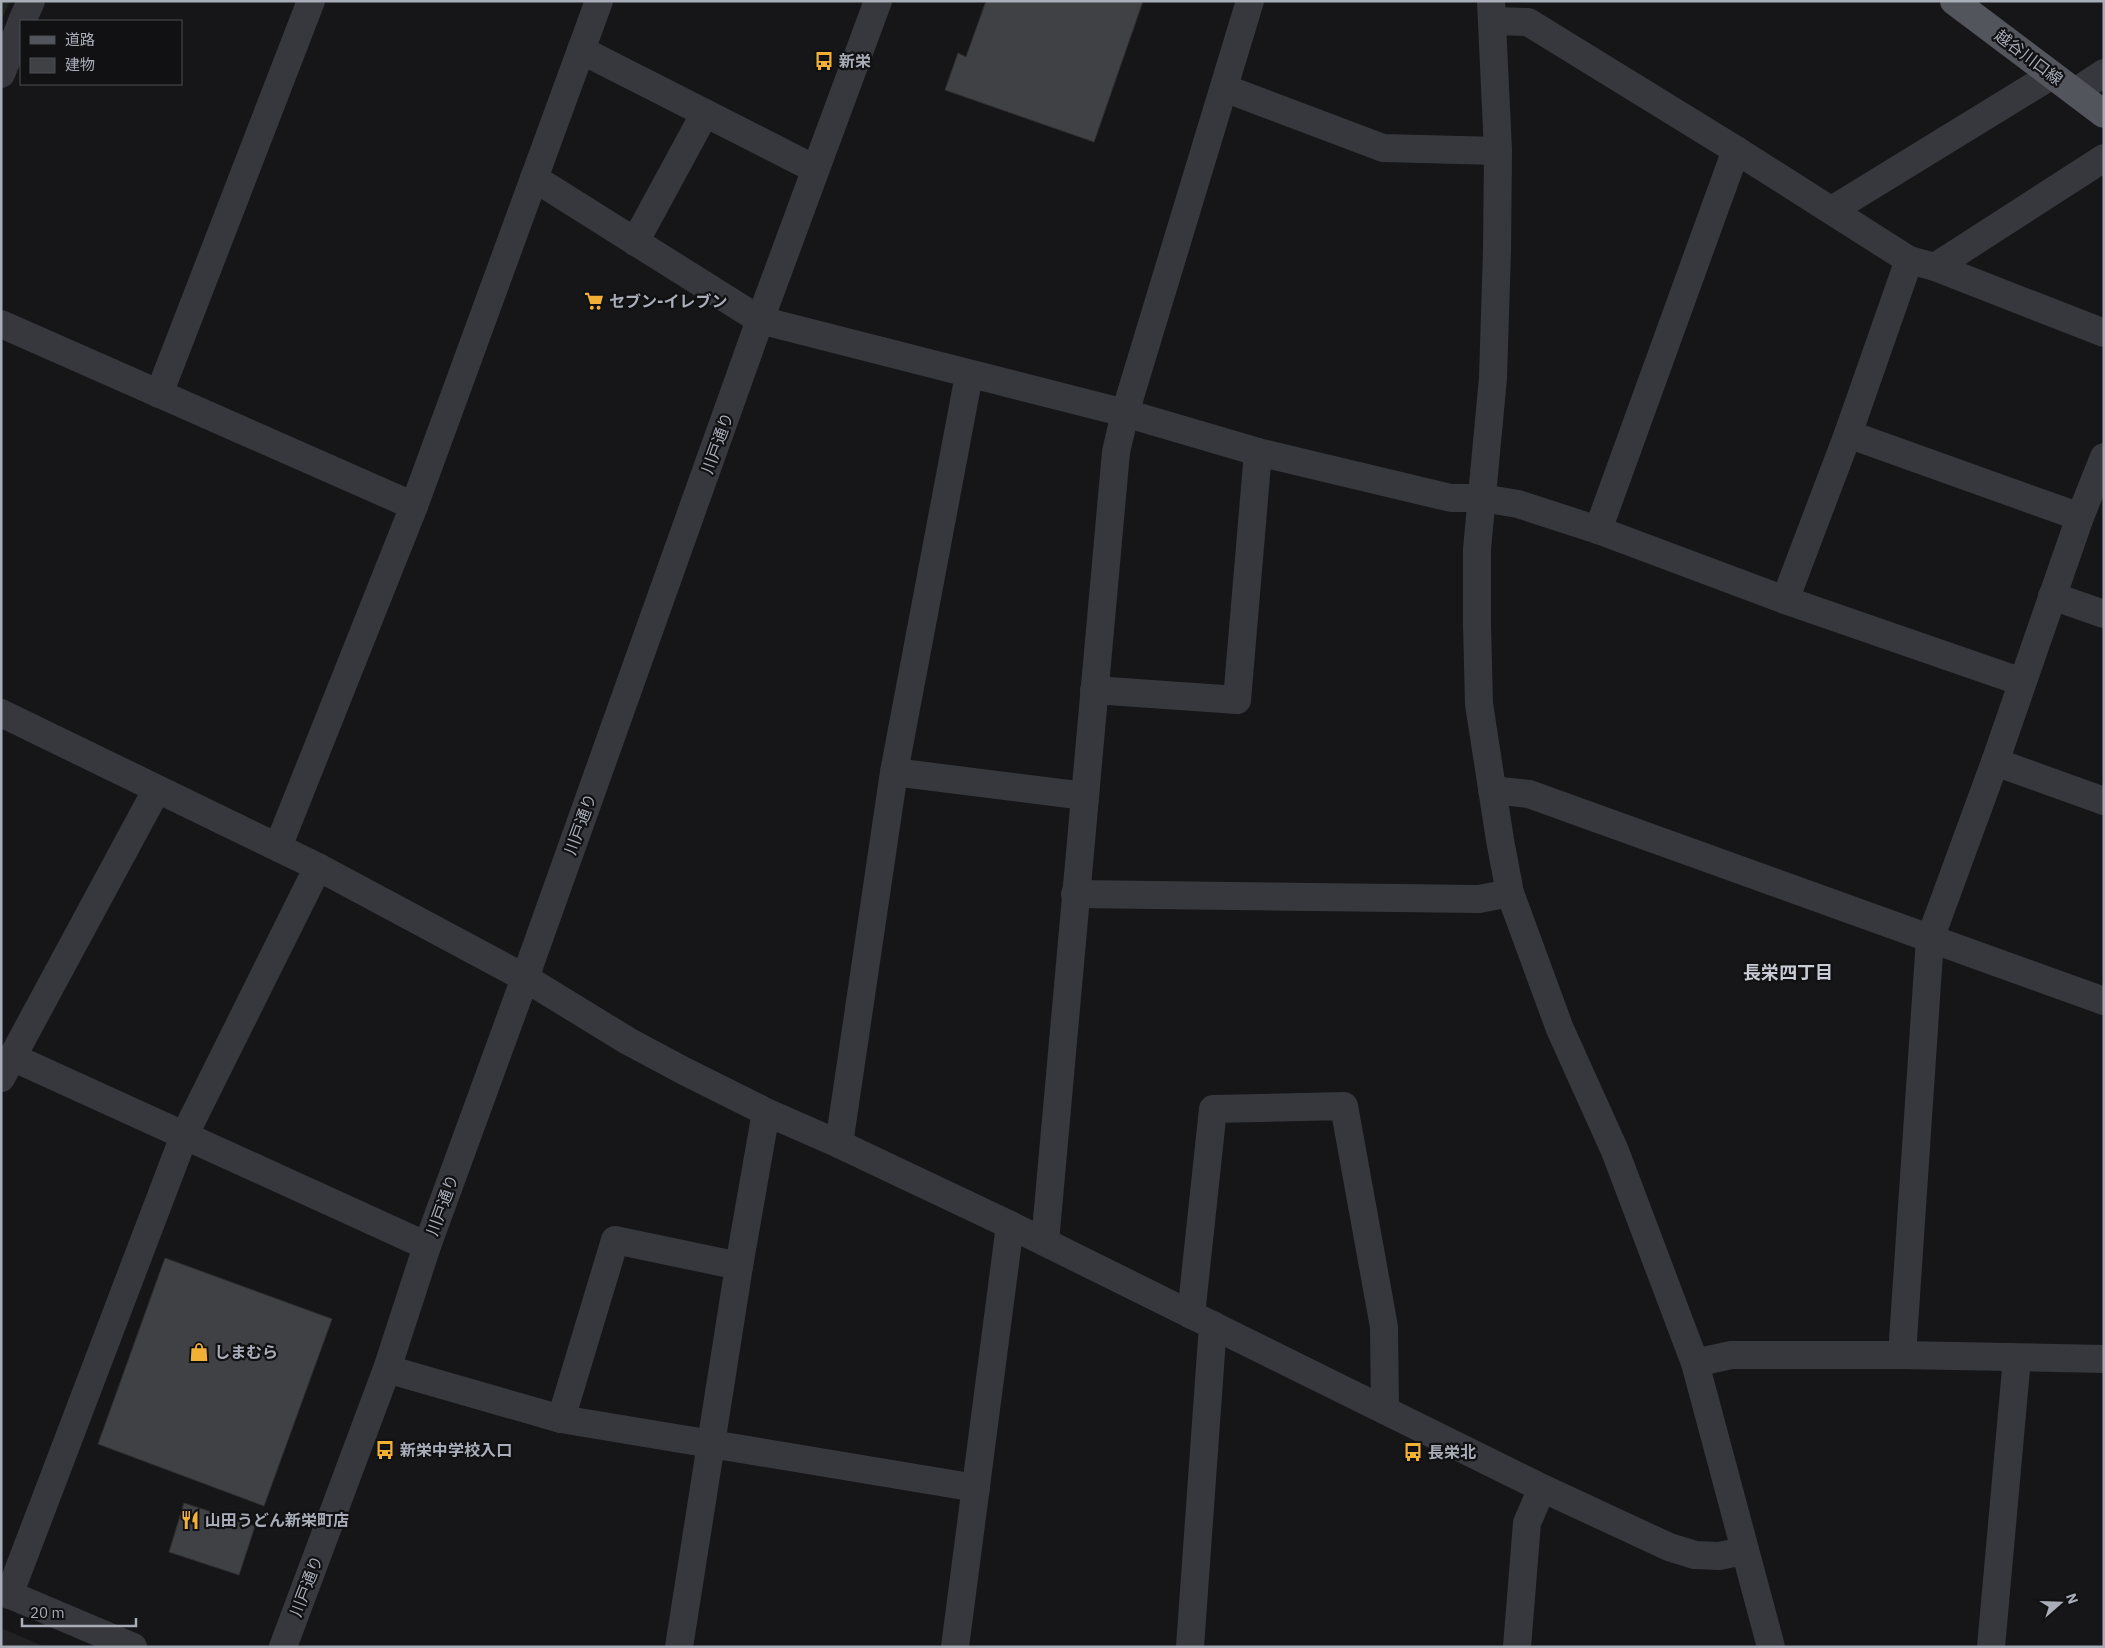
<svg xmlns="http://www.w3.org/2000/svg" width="2105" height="1648" font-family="'IBM Plex Sans','Noto Sans JP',sans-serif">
	<rect width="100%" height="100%" fill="#161618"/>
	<!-- built -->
	<polygon fill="#222225" points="1,1628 45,1647 1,1647"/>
	<!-- green -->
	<polygon fill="#1e261f" points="1,1 10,1 1,21"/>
	<!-- building -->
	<g fill="#404145" stroke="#303034">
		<polygon points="986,1 1143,1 1094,142 945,90 958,53 966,57"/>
		<polygon points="165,1258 332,1319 264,1506 98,1444"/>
		<polygon points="184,1503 255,1526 239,1575 169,1552"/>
	</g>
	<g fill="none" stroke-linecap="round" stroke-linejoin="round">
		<!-- minor -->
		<g stroke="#37383d" stroke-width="28">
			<polyline points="1491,1 1498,151 1497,250 1493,378 1477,549 1477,625 1479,704 1500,840 1510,893 1560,1029 1615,1151 1695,1363 1771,1647"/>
			<polyline points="22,21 31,1"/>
			<polyline points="1493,21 1528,22 1736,150 1909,260 1935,267 2104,333"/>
			<polyline points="581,50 815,169"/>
			<polyline points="1,74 21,24"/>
			<polyline points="1224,88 1383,148 1498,151"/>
			<polyline points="2075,92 2104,73"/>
			<polyline points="534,178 760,320 1125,413 1258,452 1451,498 1482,498 1518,504 1598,530 1785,600 2022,682"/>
			<polyline points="1832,210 2052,75"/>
			<polyline points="635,242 705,113"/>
			<polyline points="1935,267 2104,158"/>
			<polyline points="1,324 414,506"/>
			<polyline points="159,394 311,1"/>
			<polyline points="1848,434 2080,517"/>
			<polyline points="1598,530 1736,150"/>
			<polyline points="2052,596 2104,614"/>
			<polyline points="1785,600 1848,434 1909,260"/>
			<polyline points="1094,690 1237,700 1258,452"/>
			<polyline points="1,713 318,867 525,978 628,1041 684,1071 766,1112 839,1144 1010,1225 1542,1488 1669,1547 1695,1555 1719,1556 1744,1551"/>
			<polyline points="1995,762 2104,801"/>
			<polyline points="894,772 1085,796"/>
			<polyline points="1492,790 1529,794 2104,1001"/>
			<polyline points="278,847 414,506 599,1"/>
			<polyline points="1075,894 1479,899 1510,893"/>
			<polyline points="12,1057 427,1246"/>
			<polyline points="1,1078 157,789"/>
			<polyline points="839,1144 894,772 969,375"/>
			<polyline points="1045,1242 1116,452 1125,413 1250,1"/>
			<polyline points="1191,1315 1213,1109 1344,1106 1384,1327 1385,1410"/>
			<polyline points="1902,1355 1930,939 1995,762 2080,517 2104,457"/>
			<polyline points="1695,1363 1731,1355 1902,1355 2104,1359"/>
			<polyline points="387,1369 561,1419 976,1488"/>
			<polyline points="561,1419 615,1240 739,1266"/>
			<polyline points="1,1591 133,1647"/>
			<polyline points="9,1595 184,1136 318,867"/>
			<polyline points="283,1647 387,1369 427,1246 525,978 760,320 878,1"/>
			<polyline points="679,1647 739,1266 766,1112"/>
			<polyline points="955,1647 1010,1225"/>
			<polyline points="1190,1647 1213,1325"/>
			<polyline points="1517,1647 1527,1523 1542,1488"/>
			<polyline points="1991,1647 2017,1358"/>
		</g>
		<!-- major -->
		<polyline stroke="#53555c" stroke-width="28" points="1954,1 2104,114"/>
	</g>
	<!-- icons -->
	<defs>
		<g id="bus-bare" transform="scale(1.5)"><path d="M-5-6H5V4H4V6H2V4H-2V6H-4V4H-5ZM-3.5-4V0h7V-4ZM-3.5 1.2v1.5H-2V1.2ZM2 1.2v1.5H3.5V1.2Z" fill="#f2b134" stroke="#111113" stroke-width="2.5" paint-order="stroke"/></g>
		<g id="supermarket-bare" transform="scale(1.5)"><path d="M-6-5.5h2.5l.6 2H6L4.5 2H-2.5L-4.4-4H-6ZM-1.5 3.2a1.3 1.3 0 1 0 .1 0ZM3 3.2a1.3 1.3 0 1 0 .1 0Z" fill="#f2b134" stroke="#111113" stroke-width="2.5" paint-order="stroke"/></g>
		<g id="shop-bare" transform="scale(1.5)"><path d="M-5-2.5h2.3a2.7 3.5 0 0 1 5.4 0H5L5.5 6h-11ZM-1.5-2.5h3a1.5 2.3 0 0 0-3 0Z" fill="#f2b134" stroke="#111113" stroke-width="2.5" paint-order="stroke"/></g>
		<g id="restaurant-bare" transform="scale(1.5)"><path d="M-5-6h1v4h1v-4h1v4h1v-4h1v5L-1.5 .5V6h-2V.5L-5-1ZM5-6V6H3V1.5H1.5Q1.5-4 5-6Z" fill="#f2b134" stroke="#111113" stroke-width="2.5" paint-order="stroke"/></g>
	</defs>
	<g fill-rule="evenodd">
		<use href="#bus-bare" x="824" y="61"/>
		<use href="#supermarket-bare" x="594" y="301"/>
		<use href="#shop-bare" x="199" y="1352"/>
		<use href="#bus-bare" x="385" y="1450"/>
		<use href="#bus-bare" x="1413" y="1452"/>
		<use href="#restaurant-bare" x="190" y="1520"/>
	</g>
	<g text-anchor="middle" stroke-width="4.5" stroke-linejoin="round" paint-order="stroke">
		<!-- street labels -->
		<g font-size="16" fill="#a8adb8" stroke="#111113">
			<text transform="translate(2029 57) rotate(37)" y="6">越谷川口線</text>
			<text transform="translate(717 443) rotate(-70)" y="6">川戸通り</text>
			<text transform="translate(580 824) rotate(-70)" y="6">川戸通り</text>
			<text transform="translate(442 1205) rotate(-70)" y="6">川戸通り</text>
			<text transform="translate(306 1586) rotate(-69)" y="6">川戸通り</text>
		</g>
		<!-- poi labels -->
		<g font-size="16" font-weight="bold" fill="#a8adb8" stroke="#111113" text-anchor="start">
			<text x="839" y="67">新栄</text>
			<text x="609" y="307">セブン-イレブン</text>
			<text x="214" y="1358">しまむら</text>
			<text x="400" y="1456">新栄中学校入口</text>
			<text x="1428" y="1458">長栄北</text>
			<text x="205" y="1526">山田うどん新栄町店</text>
		</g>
		<!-- neighbourhood labels -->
		<g font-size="18" font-weight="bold" fill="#c9ccd4" stroke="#111113">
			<text x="1788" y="979">長栄四丁目</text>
		</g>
	</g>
	<!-- border -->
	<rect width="2105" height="1648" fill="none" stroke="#a8adb8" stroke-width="5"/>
	<!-- legend -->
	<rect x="20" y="20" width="162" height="65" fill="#111113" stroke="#4d4f55"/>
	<rect x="30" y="36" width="25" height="8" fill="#53555c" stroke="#4d4f55"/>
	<text x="65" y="45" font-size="15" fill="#a8adb8">道路</text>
	<rect x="30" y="58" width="25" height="15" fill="#404145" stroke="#4d4f55"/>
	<text x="65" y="70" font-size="15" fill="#a8adb8">建物</text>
	<!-- north arrow -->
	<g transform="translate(2060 1603) rotate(70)" stroke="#111113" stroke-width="4" paint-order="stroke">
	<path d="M0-4L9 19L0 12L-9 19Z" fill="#a8adb8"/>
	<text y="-8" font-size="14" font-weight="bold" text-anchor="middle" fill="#a8adb8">N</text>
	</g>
	<!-- scale -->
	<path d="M22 1618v8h114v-8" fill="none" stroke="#a8adb8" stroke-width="2.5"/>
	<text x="30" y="1618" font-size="15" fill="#a8adb8" stroke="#111113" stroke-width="4" paint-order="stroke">20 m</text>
</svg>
